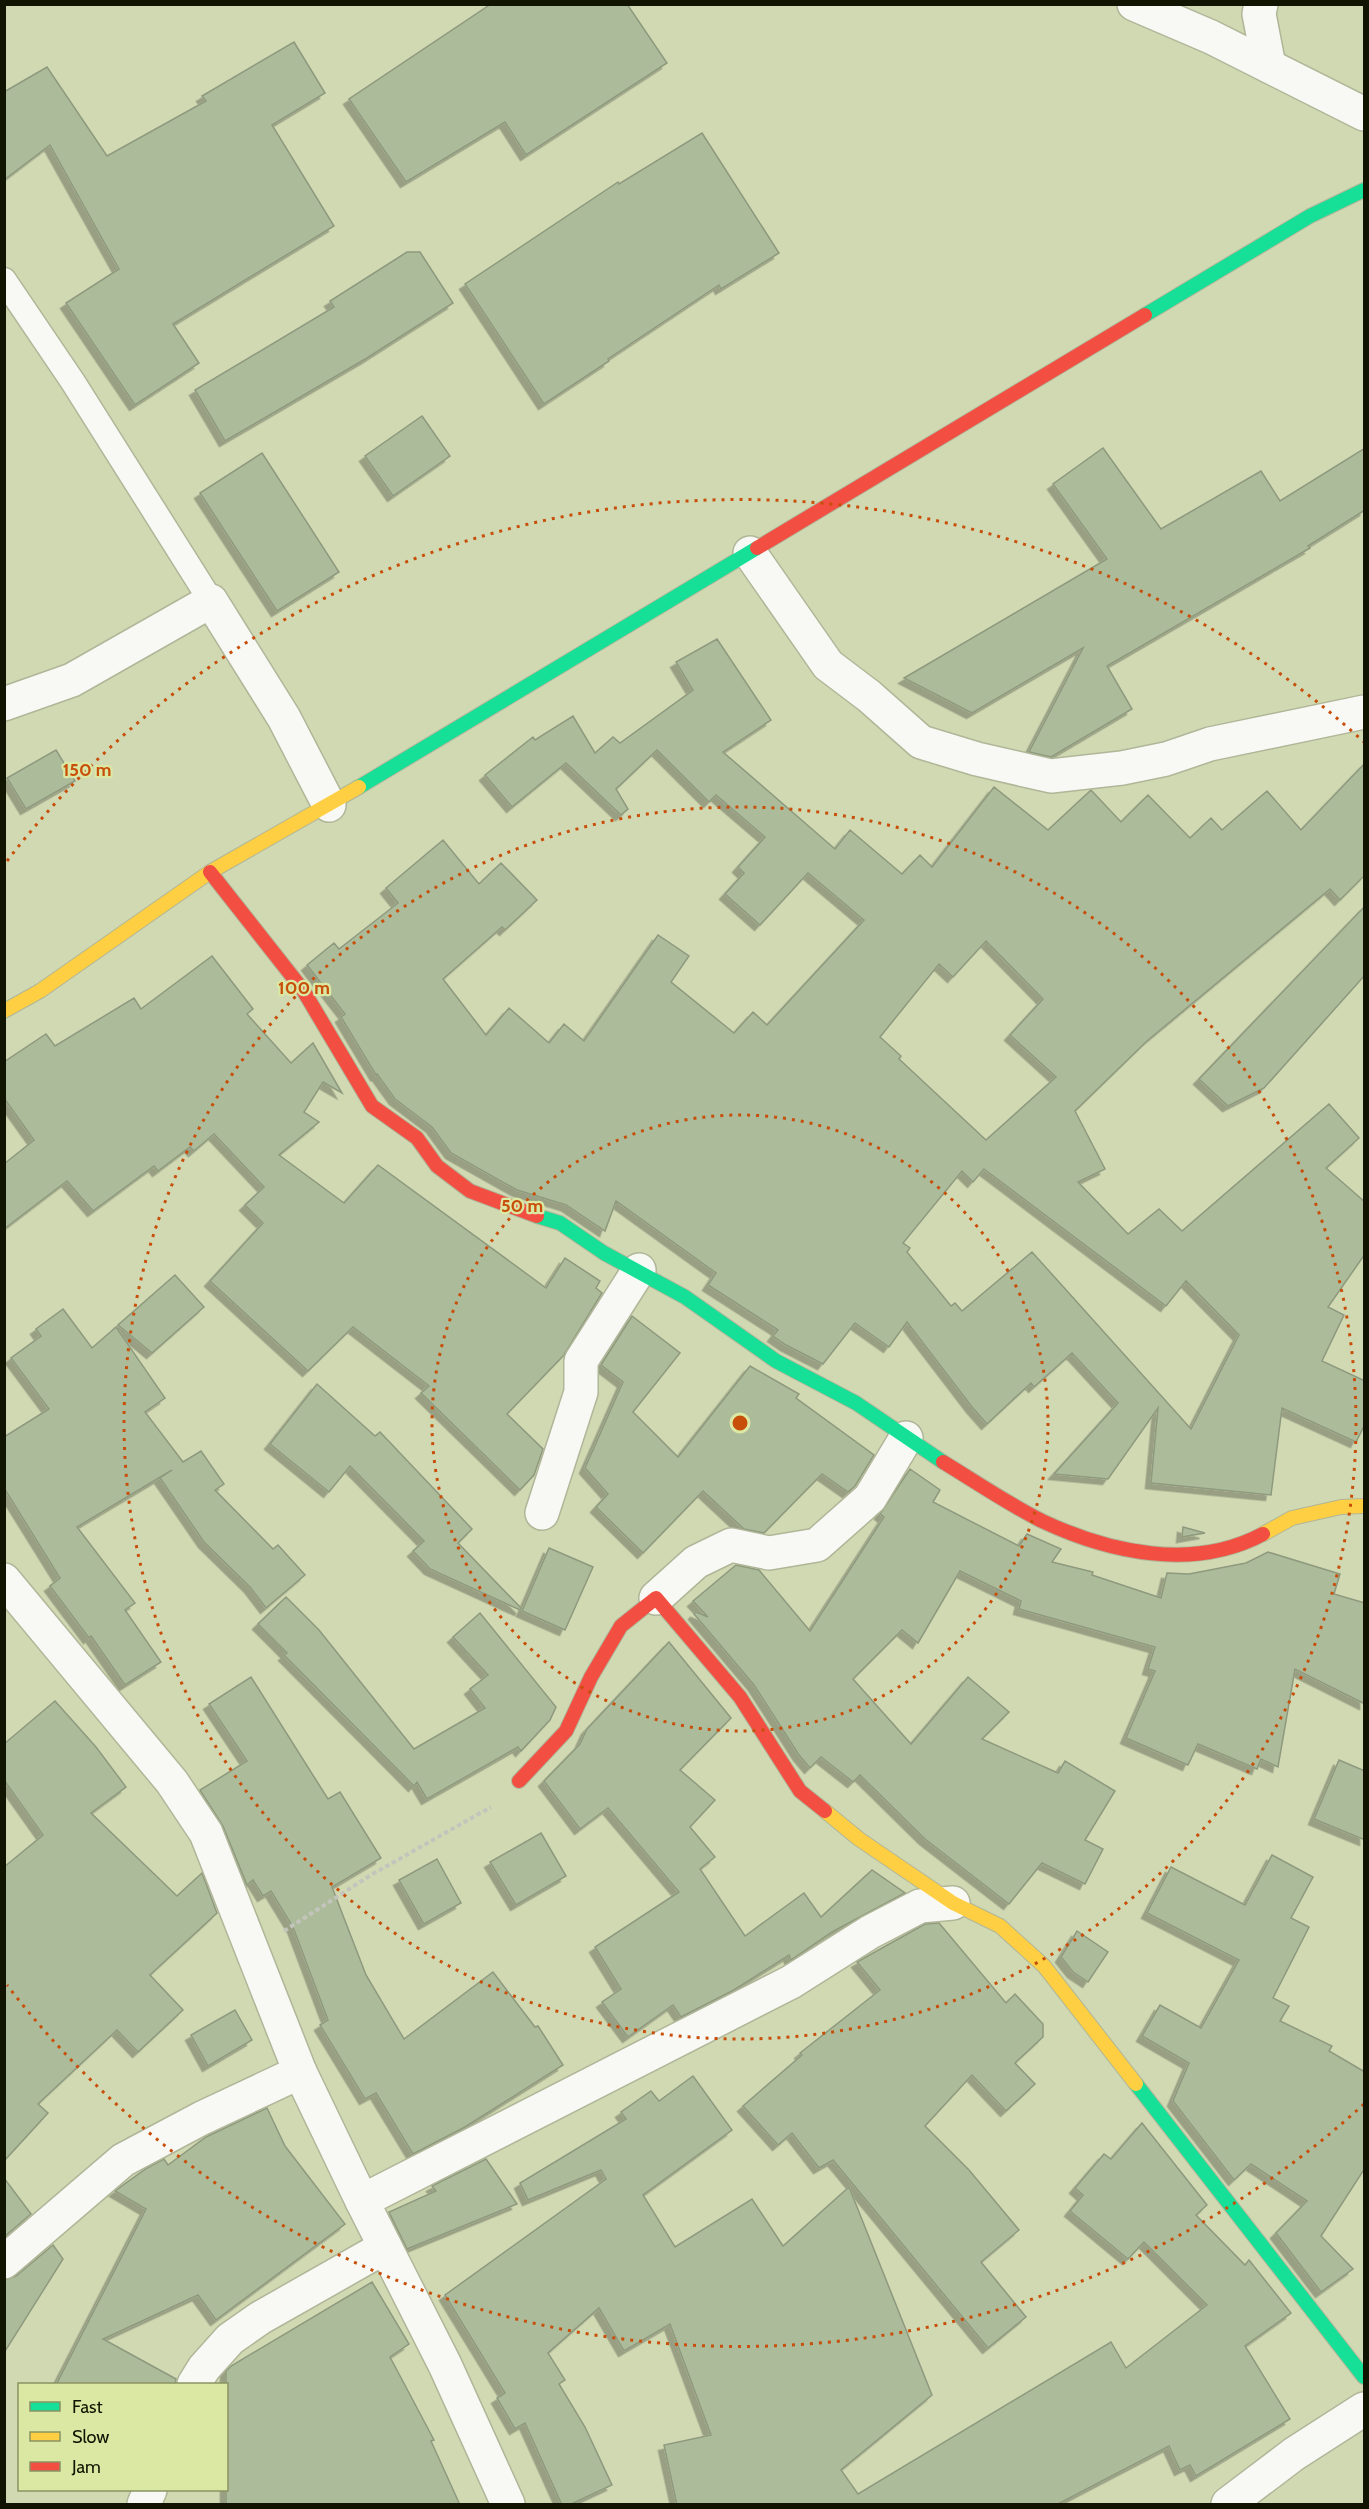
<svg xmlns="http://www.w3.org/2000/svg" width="1369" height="2509" font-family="Cabin,sans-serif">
	<defs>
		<filter id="shadow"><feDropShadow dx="-5.5" dy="5.5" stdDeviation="0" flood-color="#0004"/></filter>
	</defs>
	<rect width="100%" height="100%" fill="#d1d9b3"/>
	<!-- building -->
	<g fill="#acbc9a" stroke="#8e997e" stroke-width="1.5" fill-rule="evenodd" filter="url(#shadow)">
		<polygon points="491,4 627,4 667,63 526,155 505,122 406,182 349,99"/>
		<polygon points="294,42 325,93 272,125 334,226 173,324 199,363 135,405 66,303 119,269 50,145 4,180 4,92 47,67 107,156 206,101 202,96"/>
		<polygon points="702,133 779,253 721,289 719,285 608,359 609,361 544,404 465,284 618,182 619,184"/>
		<polygon points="407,252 420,252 453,303 367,358 225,441 195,390 334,307 330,301"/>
		<polygon points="422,416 450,456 393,496 365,456"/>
		<polygon points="1103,448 1161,529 1261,471 1280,501 1365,448 1365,510 1308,546 1310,548 1107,666 1132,709 1051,757 1029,752 1083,648 972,713 904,678 1107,559 1053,484"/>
		<polygon points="262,453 339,572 277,611 200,493"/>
		<path d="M717,639L771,720L723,752L835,849L850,830L902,874L920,855L932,867L994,787L1048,830L1091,790L1121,822L1148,795L1190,838L1211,818L1222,830L1267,791L1301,830L1365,763V875L1340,900L1330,889L1147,1041L1075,1111L1105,1169L1078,1182L1128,1234L1159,1209L1182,1231L1329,1104L1359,1138L1326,1168L1365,1202V1254L1328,1307L1344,1315L1322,1361L1365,1381V1424L1356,1442L1282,1408L1271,1495L1151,1483L1158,1408L1108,1479L1054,1474L1118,1403L1072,1353L1034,1387L1031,1383L987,1424L972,1407L907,1322L889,1347L855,1323L823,1364L786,1345L773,1336L778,1330L708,1285L716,1273L616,1201L605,1231L566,1205L517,1190L451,1153L432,1127L395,1099L377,1074L376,1075L341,1017L345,1014L307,965L334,943L339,949L398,903L386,888L443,840L479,884L501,863L537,900L505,930L502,927L443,979L486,1035L509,1008L549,1043L564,1024L584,1041L658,935L689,956L671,982L734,1033L753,1012L767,1025L864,920L808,873L760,925L725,894L744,873L738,867L765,837L716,795L709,802L657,750L616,789L628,809L621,815L566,763L512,807L485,775L533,737L535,740L573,716L595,753L613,737L620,743L693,690L676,662ZM986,941L1043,999L1010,1035L1056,1077L986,1140L899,1059L901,1056L880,1037L939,964L953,977ZM984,1169L1166,1306L1186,1281L1239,1335L1191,1429L1032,1252L962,1311L955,1303L951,1306L907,1252L910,1248L903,1243L962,1171L973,1182Z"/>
		<polygon points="56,750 75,781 26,809 7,778"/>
		<polygon points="1365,906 1365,975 1264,1088 1228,1106 1199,1079"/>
		<polygon points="212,956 253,1009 247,1014 291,1063 313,1043 342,1093 323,1082 304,1112 319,1122 279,1155 344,1203 378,1165 546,1288 565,1258 600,1281 596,1288 602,1293 564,1355 507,1414 543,1449 534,1475 520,1490 421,1393 429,1386 353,1327 308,1371 210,1281 263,1223 245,1205 264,1187 214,1134 194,1151 190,1147 158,1171 154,1166 93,1211 67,1181 4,1229 4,1164 34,1140 4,1098 4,1062 46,1034 55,1046 134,998 141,1009"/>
		<polygon points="175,1275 204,1307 152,1353 118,1325"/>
		<polygon points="63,1309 92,1348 116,1327 165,1398 145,1412 183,1462 201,1451 224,1484 215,1490 273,1549 278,1545 305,1575 266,1608 250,1587 204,1542 160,1478 172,1470 77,1527 135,1603 125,1610 161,1662 125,1685 91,1636 89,1638 50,1586 60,1578 4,1488 4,1437 49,1409 11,1358 41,1336 36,1329"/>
		<polygon points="632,1316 680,1353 633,1412 678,1457 750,1366 799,1394 796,1398 874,1455 855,1486 848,1492 822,1474 764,1533 744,1529 703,1491 643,1553 596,1507 608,1494 585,1468 623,1382 601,1365"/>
		<polygon points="317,1384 375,1436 380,1432 472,1529 458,1543 521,1608 520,1610 430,1569 413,1551 424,1541 350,1466 329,1492 270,1444"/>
		<polygon points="910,1469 940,1490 933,1502 1019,1546 1027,1534 1061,1549 1052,1562 1093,1572 1092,1575 1161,1598 1167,1573 1189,1574 1246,1563 1268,1552 1340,1574 1334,1594 1365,1603 1365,1704 1295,1669 1278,1767 1261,1759 1257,1769 1198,1744 1188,1765 1126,1738 1155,1671 1148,1669 1155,1647 1019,1609 1021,1601 960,1571 918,1643 902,1630 853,1679 911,1744 968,1677 1009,1712 982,1739 1058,1773 1065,1761 1115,1791 1085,1840 1103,1849 1085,1884 1042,1863 1009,1904 925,1839 860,1775 853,1782 821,1757 810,1768 799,1755 754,1685 694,1614 696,1612 708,1617 693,1601 736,1565 759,1570 810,1631 884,1517 880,1514"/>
		<polygon points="1183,1527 1205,1533 1182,1537"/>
		<polygon points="549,1548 593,1567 565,1630 522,1611"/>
		<polygon points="286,1597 319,1630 414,1749 485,1708 470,1689 488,1675 453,1637 480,1613 556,1707 550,1720 521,1751 518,1747 427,1799 417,1782 414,1786 284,1655 287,1653 258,1624"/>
		<polygon points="669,1642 731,1718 680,1770 715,1800 690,1827 715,1857 700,1869 745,1936 804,1893 821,1917 872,1870 905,1893 832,1932 791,1960 789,1955 734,1990 681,2017 673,2005 628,2037 602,2002 621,1989 595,1947 679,1892 608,1808 580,1829 544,1781 580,1744 587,1729"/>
		<polygon points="251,1677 328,1799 340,1792 381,1858 332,1887 366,1975 404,2039 493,1972 535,2027 538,2026 563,2065 465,2127 413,2154 376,2093 365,2099 320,2025 328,2020 293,1927 271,1891 263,1896 253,1880 247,1885 223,1826 200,1790 247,1761 209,1704"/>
		<polygon points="55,1701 96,1747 126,1787 91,1813 177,1896 202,1873 217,1913 150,1975 183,2010 138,2052 117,2030 38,2104 48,2113 4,2161 4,1867 43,1835 4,1780 4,1744"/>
		<polygon points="1339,1760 1365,1771 1365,1840 1314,1819"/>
		<polygon points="541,1833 566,1876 516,1905 490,1862"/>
		<polygon points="1272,1855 1313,1877 1291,1918 1309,1927 1273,1998 1289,2006 1280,2021 1332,2046 1329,2051 1365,2072 1365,2168 1321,2236 1353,2269 1321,2292 1276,2233 1307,2201 1251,2164 1234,2180 1173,2101 1189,2063 1142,2036 1160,2005 1201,2028 1239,1960 1147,1913 1171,1867 1245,1905"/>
		<polygon points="437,1859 461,1903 424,1924 399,1880"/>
		<polygon points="939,1923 1006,2003 1015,1994 1043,2024 1043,2037 1015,2063 1035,2084 1006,2111 972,2075 925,2126 969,2170 1019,2230 981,2262 1026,2317 988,2348 833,2160 819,2168 792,2133 778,2145 743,2106 802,2055 800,2053 880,1990 857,1962 925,1924"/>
		<polygon points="1077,1931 1108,1952 1088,1982 1073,1972 1061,1957"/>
		<polygon points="235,2010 252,2040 208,2066 191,2035"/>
		<polygon points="693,2076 732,2130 643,2195 675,2247 752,2199 783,2246 849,2187 932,2395 841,2470 858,2494 1111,2342 1126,2368 1207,2305 1144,2242 1128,2259 1070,2211 1083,2195 1075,2188 1104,2154 1111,2159 1142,2123 1207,2205 1196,2215 1245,2265 1249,2260 1291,2313 1245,2346 1290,2419 1196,2476 1190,2465 1180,2470 1169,2446 1056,2505 677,2505 664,2445 711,2435 670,2324 624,2351 599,2308 548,2353 565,2380 559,2384 585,2427 612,2485 569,2505 562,2505 525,2423 515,2429 497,2398 505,2393 445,2295 606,2179 601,2170 528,2200 520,2183 626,2119 621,2112 651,2091 659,2101"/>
		<polygon points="267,2108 285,2146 345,2224 216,2320 198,2295 103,2339 176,2379 175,2385 56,2385 146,2209 115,2191 147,2168 164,2159 168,2165 206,2137"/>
		<polygon points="486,2159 517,2204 407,2249 389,2212 436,2191 432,2186"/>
		<polygon points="4,2178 31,2214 4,2237"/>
		<polygon points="53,2245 63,2259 4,2353 4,2280 16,2276"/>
		<polygon points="372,2282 409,2344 390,2357 434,2440 431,2441 460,2505 226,2505 226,2371 231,2366"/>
	</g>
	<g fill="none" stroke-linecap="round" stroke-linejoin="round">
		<!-- lane casing -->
		<g stroke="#b0b698" stroke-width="27">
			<polyline id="lane" points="4,280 73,382 211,601"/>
		</g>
		<!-- street casing -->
		<g stroke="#b0b698" stroke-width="36">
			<g id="street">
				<polyline points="1134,4 1211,37 1364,114"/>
				<polyline points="1261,4 1259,14 1269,66"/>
				<polyline points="750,553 828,665 869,696 921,742 977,759 1051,776 1122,768 1166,759 1210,744 1364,712"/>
				<polyline points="4,704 72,680 211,601 284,718 329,805"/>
				<polyline points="542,1513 581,1392 581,1361 639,1270"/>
				<polyline points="4,1580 172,1782 206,1833 300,2072 362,2201 445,2365 508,2504"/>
				<polyline points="656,1598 696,1562 731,1545 769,1553 817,1545 870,1498 906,1438"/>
				<polyline points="362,2201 791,1982 870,1932 920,1906 953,1903"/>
				<polyline points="4,2262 123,2160 202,2118 300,2072"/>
				<polyline points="194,2384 204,2368 230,2339 260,2318 385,2247"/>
				<polyline points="144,2504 150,2490"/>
				<polyline points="1228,2504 1294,2454 1364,2409"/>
			</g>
		</g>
		<!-- fast casing -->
		<g stroke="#b0b698" stroke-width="16">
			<g id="fast">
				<polyline points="1145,315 1310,216 1364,190"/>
				<polyline points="359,787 757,548"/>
				<polyline points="537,1216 560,1223 604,1253 685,1297 776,1361 856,1403 943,1462"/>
				<polyline points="1136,2084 1364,2377"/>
			</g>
		</g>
		<!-- slow casing -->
		<g stroke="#b0b698" stroke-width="16">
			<g id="slow">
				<polyline points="4,1011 40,991 210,872 359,787"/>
				<polyline points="1263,1534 1292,1518 1341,1507 1364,1506"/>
				<polyline points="825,1811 859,1839 953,1903 1000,1926 1044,1966 1136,2084"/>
			</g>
		</g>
		<!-- jam casing -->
		<g stroke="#b0b698" stroke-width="16">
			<g id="jam">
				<polyline points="757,548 1145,315"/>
				<polyline points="210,872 303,990 372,1106 417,1138 437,1166 470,1191 537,1216"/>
				<path d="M943,1462C976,1482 1008,1504 1042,1521C1110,1553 1194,1571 1263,1534"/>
				<polyline points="519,1781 566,1731 591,1677 621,1626 656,1598 740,1697 800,1791 825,1811"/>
			</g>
		</g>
		<!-- path -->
		<polyline stroke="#c3c5bc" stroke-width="4" stroke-dasharray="4.5 3" stroke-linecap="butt" points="284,1931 371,1875 491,1807"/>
		<!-- lane -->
		<use href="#lane" stroke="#f8f9f4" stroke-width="24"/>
		<!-- street -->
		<use href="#street" stroke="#f8f9f4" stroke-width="33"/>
		<!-- fast -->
		<use href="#fast" stroke="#16e098" stroke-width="14"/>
		<!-- slow -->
		<use href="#slow" stroke="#ffcf43" stroke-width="14"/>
		<!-- jam -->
		<use href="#jam" stroke="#f24e42" stroke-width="14"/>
	</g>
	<!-- distance rings -->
	<g fill="none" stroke="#c84f0a" stroke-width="3" stroke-dasharray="3 6">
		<circle cx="740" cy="1423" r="308"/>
		<circle cx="740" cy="1423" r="616"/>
		<path d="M1364 2104A924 924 0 0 1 7 1985M7 861A924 924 0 0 1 1364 742"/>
	</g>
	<circle cx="740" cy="1423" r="9" fill="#c84f0a" stroke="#dbe8a4" stroke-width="3"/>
	<g font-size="18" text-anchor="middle" font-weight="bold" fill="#c84f0a" stroke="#dbe8a4" stroke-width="4.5" stroke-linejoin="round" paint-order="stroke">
		<text x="87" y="776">150 m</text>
		<text x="304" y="994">100 m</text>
		<text x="522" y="1212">50 m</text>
	</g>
	<!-- border -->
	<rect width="1369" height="2509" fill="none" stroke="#111400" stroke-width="12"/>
	<!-- legend -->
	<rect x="18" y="2383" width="210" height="108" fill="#dbe8a4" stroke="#8a9362" stroke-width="1.5"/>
	<rect x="30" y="2402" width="30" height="9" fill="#16e098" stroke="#8a9362" stroke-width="1.5"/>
	<text x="72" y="2413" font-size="18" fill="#111400">Fast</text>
	<rect x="30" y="2432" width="30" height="9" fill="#ffcf43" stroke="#8a9362" stroke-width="1.5"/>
	<text x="72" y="2443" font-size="18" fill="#111400">Slow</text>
	<rect x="30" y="2462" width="30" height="9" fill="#f24e42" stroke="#8a9362" stroke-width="1.5"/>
	<text x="72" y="2473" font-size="18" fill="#111400">Jam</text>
</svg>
